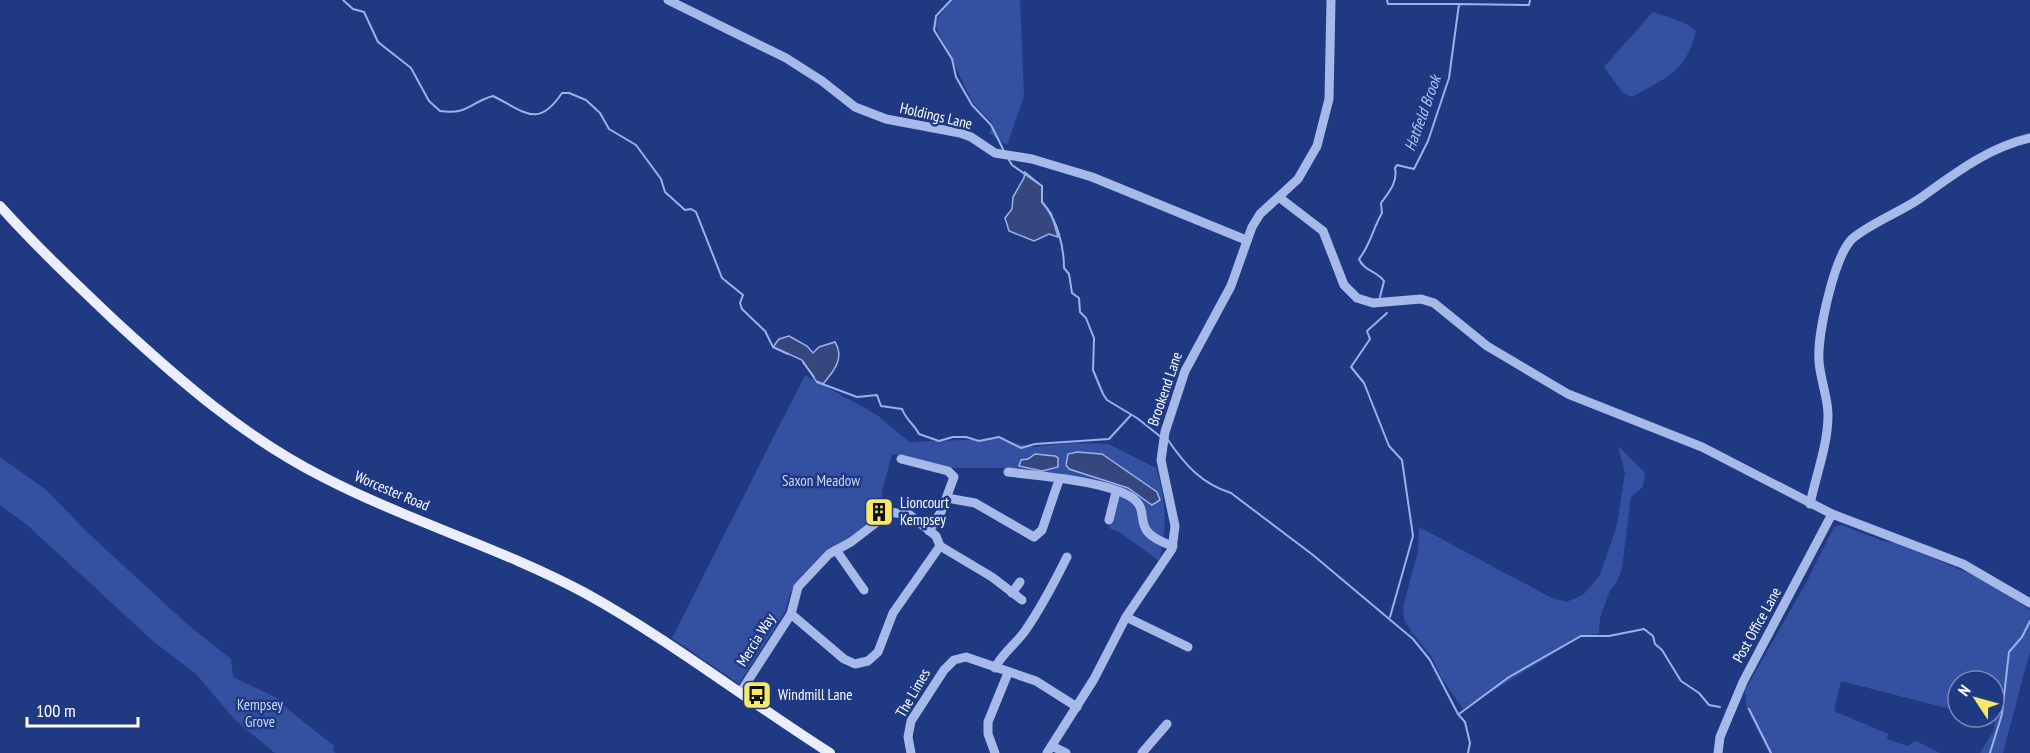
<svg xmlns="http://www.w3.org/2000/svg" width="2030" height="753" font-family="'PT Sans Narrow',sans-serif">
	<rect width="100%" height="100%" fill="#203983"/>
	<!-- green -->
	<g fill="#3451a1">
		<polygon points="952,0 1020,0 1024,96 1007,145 989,133 993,124 973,103 937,29 935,22"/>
		<path d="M1653,12L1685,23L1696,31C1687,71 1666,78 1632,97L1623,93L1604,67Z"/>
		<path d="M805,375L877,415L909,442L998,439L1032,447L1073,443L1109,444L1156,468C1166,501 1168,527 1159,561L1121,533L1109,528L1120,492L1009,468H949L892,454L882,491L883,509L849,539L825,551L802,576L790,593L785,612L739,684L672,638Z"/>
		<polygon points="1618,446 1645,473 1643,487 1631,497 1622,568 1617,582 1610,590 1600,617 1599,634 1582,636 1463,709 1440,676 1432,657 1412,633 1404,619 1403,607 1418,551 1419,527 1550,597 1566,602 1583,595 1600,575 1617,525 1625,473"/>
		<polygon points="0,457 45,489 88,533 187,624 231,659 233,677 279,699 279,702 334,746 333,751 336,753 275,753 236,721 196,674 154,642 26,524 0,505"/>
		<polygon points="1841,525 1883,541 1897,543 1985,580 2030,610 2030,651 2003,753 1980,753 1994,730 1995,718 1990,717 1994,717 1994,681 1958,681 1958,711 1841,681 1834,711 1888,734 1887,739 1908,746 1916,741 1940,753 1769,753 1746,707 1745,690 1805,585 1834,527"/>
	</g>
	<!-- water -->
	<g fill="#35477e" stroke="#9bb1ea" stroke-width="1.5">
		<polygon points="1025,172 1042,186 1042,202 1051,213 1058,237 1049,234 1034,241 1009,231 1005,218 1012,209 1013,197 1024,178"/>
		<path d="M789,336L807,346L813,353L819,347L835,342C845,358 834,371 823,384L816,381L802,360L773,347L779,339Z"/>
		<polygon points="1077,452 1102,454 1157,492 1160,500 1152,505 1128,488 1069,469 1066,465 1068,454"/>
		<polygon points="1035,454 1055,456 1058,458 1058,467 1042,471 1019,466 1021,460 1028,459"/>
	</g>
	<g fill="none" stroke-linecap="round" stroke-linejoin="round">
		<!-- stream -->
		<g stroke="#9bb1ea" stroke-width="2">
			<path d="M343,0L353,9L364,12L378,42L411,68L429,101L440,111C469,115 470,102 493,96C525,112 538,129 562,93H569L586,100L600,113L609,129L636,145L661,179L665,192L685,210L691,209L696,212L722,278L743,295L740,303L742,309L765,331L773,347L788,354"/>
			<polyline points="951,0 936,16 934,30 952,59 956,77 972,105 991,125 1003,149"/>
			<polyline points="1387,0 1388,4 1459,4"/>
			<path d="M1009,160L1012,165L1042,186V202C1057,219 1064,246 1064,268L1069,274L1072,293L1079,298L1080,312L1086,318L1094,338L1093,370L1103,394L1107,400L1137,418L1161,437"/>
			<path d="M1380,297L1384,281C1377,271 1364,271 1359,259C1370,246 1373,228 1382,213L1381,203C1389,192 1398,182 1395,168L1397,165L1414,169L1428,141L1449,78L1459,4L1529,5L1530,0"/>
			<polyline points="1387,313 1367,331 1370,339 1351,367 1364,383 1389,446 1402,460 1413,536 1390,617"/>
			<polyline points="803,362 814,377"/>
			<path d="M817,382L857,397L877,395L881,406L902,409C906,420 914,424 919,434L939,441L953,437H966L979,441L999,437L1021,448L1035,444L1109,439L1131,415"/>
			<path d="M1168,440C1185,465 1202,484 1231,493L1313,555L1413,639L1430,660L1458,714L1465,722L1470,743L1468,753"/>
			<polyline points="1749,709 1771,753"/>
			<polyline points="1459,714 1509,677 1581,636 1609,636 1644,629 1653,636 1655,644 1662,650 1681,681 1699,693 1709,705 1720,707"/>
			<polyline points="1990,753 2002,714 2009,652 2022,637 2030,621"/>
		</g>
		<!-- minor -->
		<g stroke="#a7b9e9" stroke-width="9">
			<polyline points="668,0 786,58 822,81 855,107 886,119 960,133 971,137 995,153 1032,159 1092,177 1246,240"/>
			<polyline points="1280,198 1323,231 1344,285 1357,298 1373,303 1421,299 1434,303 1487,346 1568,394 1702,447 1832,514 1963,564 2030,603"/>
			<polyline points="901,459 948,471 954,477 941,512 929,531"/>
			<path d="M1008,472C1040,476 1106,481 1131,497C1155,513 1125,530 1173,546"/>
			<polyline points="947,498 975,503 1034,537 1042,530 1059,480"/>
			<path d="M1810,504C1816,475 1828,445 1828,415C1828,397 1820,379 1819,361C1817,335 1834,257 1852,239C1867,225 1900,212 1919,199C1954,174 1987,148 2030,138"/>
			<polyline points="1109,520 1116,492"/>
			<polyline points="836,550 864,590"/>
			<polyline points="1012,593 1020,582"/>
			<polyline points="791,614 844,659 855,664 868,661 878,652 893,613 940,546"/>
			<polyline points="1126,617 1188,647"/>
			<path d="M995,668C1002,653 1015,645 1025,631C1041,608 1054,583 1067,557"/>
			<polyline points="740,693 791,614 798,587 829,554 851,542 890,512 910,515 936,536 940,546 992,577 1022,600"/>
			<polyline points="1052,746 1066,753"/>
			<polyline points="911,753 908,737 911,721 944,670 954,660 966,657 1036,681 1077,707"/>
			<polyline points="995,753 988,734 988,722 1008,673"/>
			<polyline points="1047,753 1094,679 1126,617 1172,549 1175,526 1161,460 1165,432 1185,371 1231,286 1252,227 1260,214 1298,179 1317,146 1329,99 1331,0"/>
			<polyline points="1142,753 1167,724"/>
			<polyline points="1718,753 1720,737 1743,682 1832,514"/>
		</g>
		<!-- major -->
		<path stroke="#eaeefe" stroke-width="10" d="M0,206C36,246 75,283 114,320C179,380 244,437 323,477C408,521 501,548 585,593C670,640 748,701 830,753"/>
	</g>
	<!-- icons -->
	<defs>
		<g id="building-square" transform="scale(1.5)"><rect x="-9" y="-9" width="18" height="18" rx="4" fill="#f6e868" stroke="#203983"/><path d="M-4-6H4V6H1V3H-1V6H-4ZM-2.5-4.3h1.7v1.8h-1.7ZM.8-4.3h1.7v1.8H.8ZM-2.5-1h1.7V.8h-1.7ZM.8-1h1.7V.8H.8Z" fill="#111"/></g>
		<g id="bus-square" transform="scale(1.5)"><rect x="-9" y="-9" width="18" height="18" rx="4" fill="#f6e868" stroke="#203983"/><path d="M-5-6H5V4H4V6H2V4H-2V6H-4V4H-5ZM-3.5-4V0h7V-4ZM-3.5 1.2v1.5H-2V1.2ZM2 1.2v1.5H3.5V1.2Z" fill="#111"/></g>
	</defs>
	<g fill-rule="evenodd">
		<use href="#building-square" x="879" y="512"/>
		<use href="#bus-square" x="757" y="695"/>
	</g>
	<g text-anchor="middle" stroke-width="5" stroke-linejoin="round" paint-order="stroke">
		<!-- street labels -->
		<g font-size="15" fill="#fff" stroke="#203983">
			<text transform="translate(936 116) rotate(13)" y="5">Holdings Lane</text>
			<text transform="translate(1165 389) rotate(-71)" y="5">Brookend Lane</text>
			<text transform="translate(392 491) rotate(23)" y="5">Worcester Road</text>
			<text transform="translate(1757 625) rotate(-61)" y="5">Post Office Lane</text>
			<text transform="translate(756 640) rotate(-58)" y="5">Mercia Way</text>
			<text transform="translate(913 693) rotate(-60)" y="5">The Limes</text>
		</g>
		<!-- park labels -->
		<g font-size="15" fill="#cbd7f7" stroke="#203983">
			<text x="821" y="486">Saxon Meadow</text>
			<text x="260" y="710">Kempsey<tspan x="260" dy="17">Grove</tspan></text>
		</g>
		<!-- poi labels -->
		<g font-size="15" fill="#fff" stroke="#203983" text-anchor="start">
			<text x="900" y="508">Lioncourt<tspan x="900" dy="17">Kempsey</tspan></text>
			<text x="778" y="700">Windmill Lane</text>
		</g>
		<!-- water labels -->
		<g font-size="16" font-style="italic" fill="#b3c3f0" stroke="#203983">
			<text transform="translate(1422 113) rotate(-70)" y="6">Hatfield Brook</text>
		</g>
	</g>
	<!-- north arrow -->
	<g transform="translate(1976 699) rotate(306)"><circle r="28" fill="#203983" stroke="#7988b5" stroke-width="1.5"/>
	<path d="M0-4.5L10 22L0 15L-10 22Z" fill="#f6e868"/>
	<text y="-9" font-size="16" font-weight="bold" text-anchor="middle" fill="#ffffff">N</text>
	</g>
	<!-- scale -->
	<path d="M27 717v9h111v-9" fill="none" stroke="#ffffff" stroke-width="3"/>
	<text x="36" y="717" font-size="18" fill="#ffffff" stroke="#203983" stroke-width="4.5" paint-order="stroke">100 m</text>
</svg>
